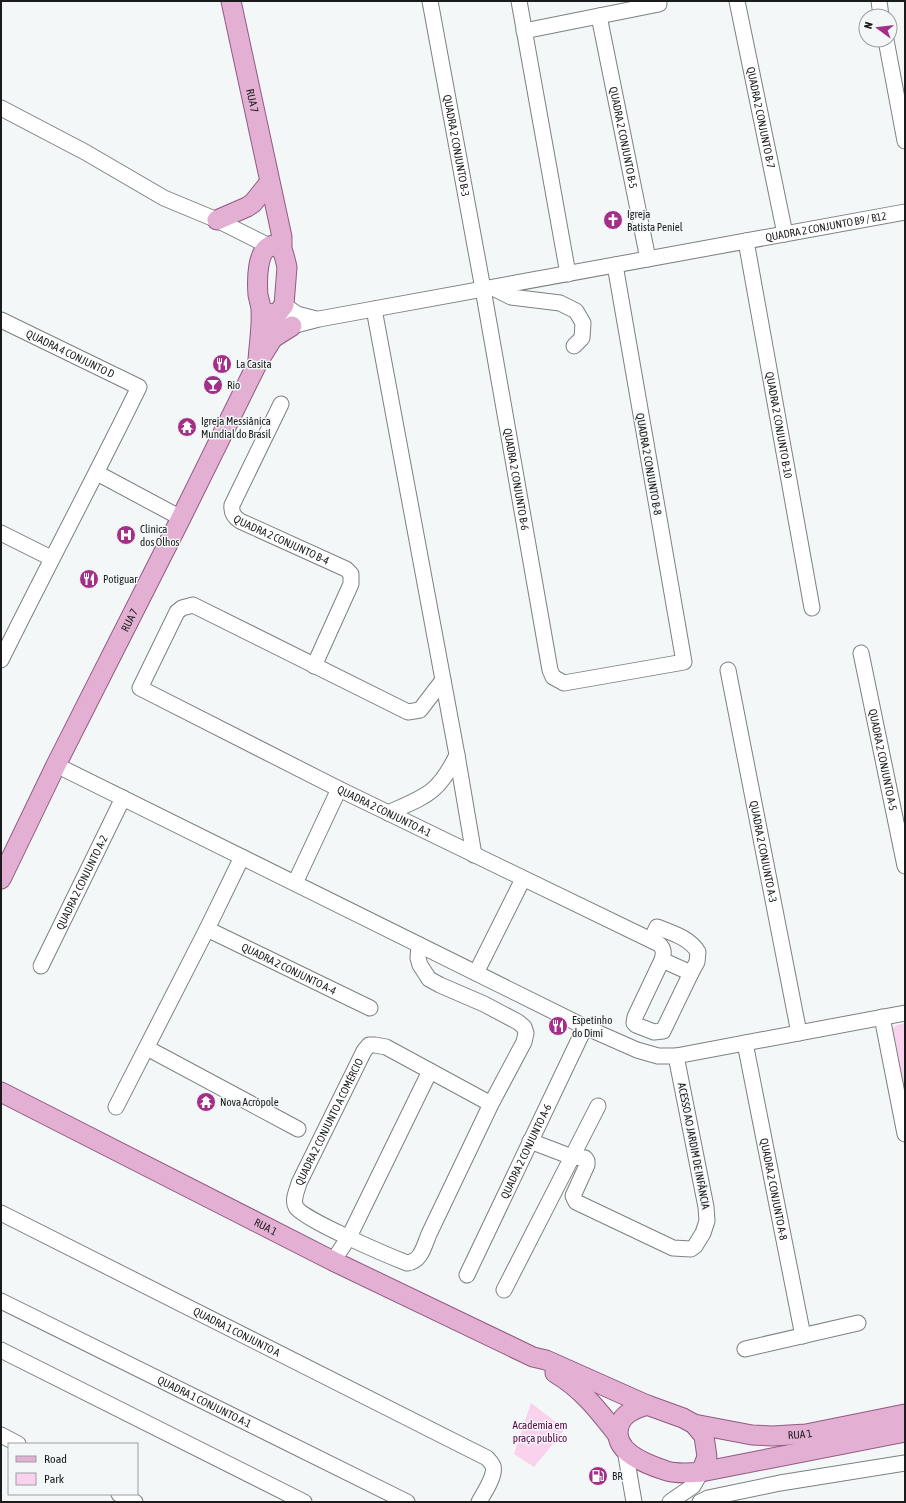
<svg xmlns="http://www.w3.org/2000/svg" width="906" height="1503" font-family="'Asap Condensed',sans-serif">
	<rect width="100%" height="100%" fill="#f3f7f7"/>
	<!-- green -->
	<g fill="#fbd2ed">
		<polygon points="905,1023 905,1106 892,1029 897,1025"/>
		<polygon points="531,1403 565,1429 534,1467 514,1454"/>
	</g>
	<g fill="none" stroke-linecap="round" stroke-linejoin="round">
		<!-- minor casing -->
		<g stroke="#7c8180" stroke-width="17">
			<g id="minor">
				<path id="s1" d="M430,1L483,289L550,670L553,677L564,683L684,662L615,265"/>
				<polyline points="519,1 568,274"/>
				<path id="s2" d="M737,1L785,234"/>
				<polyline points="879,1 881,16"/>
				<path id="s3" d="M599,16L648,259"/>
				<polyline points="524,31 659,4"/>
				<polyline points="886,40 905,141"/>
				<polyline points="1,108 85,152 164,198 217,220 269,246"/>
				<path id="s4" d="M746,241L812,608"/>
				<polyline points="493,288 511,297 560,303 576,311 583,323 582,338 574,346"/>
				<polyline points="284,305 297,314 316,319"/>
				<polyline points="374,309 457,755 474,855"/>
				<path id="s5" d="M1,320L139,387C94,479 46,569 1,660"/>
				<path id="s6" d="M282,322L292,326L319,319L905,212"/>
				<path id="s7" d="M281,404L232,505C231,513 234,517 240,521L346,569L351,574V584L314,666"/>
				<polyline points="97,473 181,518"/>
				<polyline points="1,533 51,558"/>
				<path id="s8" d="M861,653L905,866"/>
				<path id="s9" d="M728,670L799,1033"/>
				<path id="s10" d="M443,680L420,710L408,712L193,605L182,608L177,612L140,688L339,789L659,944C664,949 664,953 662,960L635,1017L634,1023L636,1025L654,1032L663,1031L691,973"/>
				<polyline points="56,765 585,1027 637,1050 658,1056 676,1056 905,1013"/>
				<path d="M388,813C426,796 438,794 457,755"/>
				<polyline points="295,883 339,789"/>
				<path id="s11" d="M207,929L370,1008"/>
				<path d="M651,940L657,927C672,933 690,938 698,952L697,962L691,973L662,960"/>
				<path id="s12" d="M419,945L418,958L420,965L429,979L440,985L484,1004L518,1022L524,1027L526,1033L524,1042L491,1104L429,1234C424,1246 421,1262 407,1263C389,1256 302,1219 296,1207C292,1200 297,1191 299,1183L364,1051L369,1045H375L386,1047L491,1104"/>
				<path id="s13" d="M41,966L123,798"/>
				<polyline points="476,973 523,879"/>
				<polyline points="882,1017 905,1134"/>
				<path id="s14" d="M745,1043L803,1336"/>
				<polyline points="147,1048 298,1129"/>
				<polyline points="598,1106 572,1157 585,1158 587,1161 587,1165 573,1196 576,1202 673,1248 691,1249 695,1246 703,1233 707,1221 706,1207 676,1056"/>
				<polyline points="116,1107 207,929 242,857"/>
				<path id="s15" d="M1,1213L487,1458C489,1460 492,1464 493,1466C496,1476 483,1494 479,1502"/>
				<polyline points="333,1261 349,1237 430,1071"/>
				<path id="s16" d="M467,1275L585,1027"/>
				<polyline points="504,1290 572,1157 530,1141"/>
				<path id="s17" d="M1,1301L407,1502"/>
				<polyline points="745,1349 858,1323"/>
				<polyline points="1,1350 304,1502"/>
				<polyline points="1,1435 18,1444"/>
				<polyline points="625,1450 634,1502"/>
				<polyline points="119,1494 135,1502"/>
				<polyline points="670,1502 693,1486 701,1472"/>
				<polyline points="700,1502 708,1498 780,1483 905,1463"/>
			</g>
		</g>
		<!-- major casing -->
		<g stroke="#915a80" stroke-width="21">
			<g id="major">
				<path id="s18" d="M231,1L282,237V250"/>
				<polyline points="217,220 247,207 253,203 269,183"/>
				<polyline points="273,338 292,326"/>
				<path d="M258,360C259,344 262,327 261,310C261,305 259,300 258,295C257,282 256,248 273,245L282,250L284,255L287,267L284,305L277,314L267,313L261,310"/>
				<path id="s19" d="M1,879L56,765L181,518L258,362L273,338L275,315"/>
				<path id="s20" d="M1,1092L333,1261L533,1357L546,1360L647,1405"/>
				<path d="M555,1373C581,1388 598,1410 617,1434"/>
				<path d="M647,1405L683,1418L694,1424L704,1436L707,1457L701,1472C690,1473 677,1474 667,1471C648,1465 611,1452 619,1426C623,1413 635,1409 647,1405Z"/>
				<path id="s21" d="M694,1424L752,1435L773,1436L806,1434L905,1414"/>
				<polyline points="701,1472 905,1432"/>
			</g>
		</g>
		<!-- minor -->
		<use href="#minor" stroke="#fff" stroke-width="15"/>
		<!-- major -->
		<use href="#major" stroke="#e3b0d4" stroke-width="19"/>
	</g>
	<!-- icons -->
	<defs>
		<g id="church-disc" transform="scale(1)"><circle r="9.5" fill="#a42f88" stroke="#f3f7f7"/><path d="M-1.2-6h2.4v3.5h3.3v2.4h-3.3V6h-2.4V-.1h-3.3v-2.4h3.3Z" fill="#fff"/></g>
		<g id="restaurant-disc" transform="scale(1)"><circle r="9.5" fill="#a42f88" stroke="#f3f7f7"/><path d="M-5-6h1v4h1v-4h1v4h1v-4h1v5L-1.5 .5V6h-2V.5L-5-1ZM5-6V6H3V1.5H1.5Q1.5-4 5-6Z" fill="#fff"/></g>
		<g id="bar-disc" transform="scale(1)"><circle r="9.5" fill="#a42f88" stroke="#f3f7f7"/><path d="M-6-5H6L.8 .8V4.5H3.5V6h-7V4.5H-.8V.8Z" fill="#fff"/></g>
		<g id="temple-disc" transform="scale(1)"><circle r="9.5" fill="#a42f88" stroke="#f3f7f7"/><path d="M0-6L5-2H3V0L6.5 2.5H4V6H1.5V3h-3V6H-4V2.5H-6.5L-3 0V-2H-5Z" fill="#fff"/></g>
		<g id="hospital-disc" transform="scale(1)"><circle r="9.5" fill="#a42f88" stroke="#f3f7f7"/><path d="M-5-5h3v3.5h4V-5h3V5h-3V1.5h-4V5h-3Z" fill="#fff"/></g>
		<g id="fuel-disc" transform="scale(1)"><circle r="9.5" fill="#a42f88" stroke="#f3f7f7"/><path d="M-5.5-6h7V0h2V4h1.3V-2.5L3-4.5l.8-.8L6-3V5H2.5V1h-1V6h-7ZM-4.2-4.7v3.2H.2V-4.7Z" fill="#fff"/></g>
	</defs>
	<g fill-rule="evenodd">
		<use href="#church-disc" x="613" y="220"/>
		<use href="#restaurant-disc" x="222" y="364"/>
		<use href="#bar-disc" x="213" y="385"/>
		<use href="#temple-disc" x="187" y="427"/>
		<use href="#hospital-disc" x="126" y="535"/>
		<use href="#restaurant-disc" x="89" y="579"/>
		<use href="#restaurant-disc" x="558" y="1026"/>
		<use href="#temple-disc" x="206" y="1102"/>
		<use href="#fuel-disc" x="598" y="1476"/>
	</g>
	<g text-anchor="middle" stroke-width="3" stroke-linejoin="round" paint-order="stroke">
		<!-- street labels -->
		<g font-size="11" fill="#1a1b1b" stroke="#f3f7f7">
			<text dy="4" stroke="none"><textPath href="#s18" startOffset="102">RUA 7</textPath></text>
			<text dy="4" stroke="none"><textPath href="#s2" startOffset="119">QUADRA 2 CONJUNTO B-7</textPath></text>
			<text dy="4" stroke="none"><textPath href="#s3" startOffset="124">QUADRA 2 CONJUNTO B-5</textPath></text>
			<text dy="4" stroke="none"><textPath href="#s1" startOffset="147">QUADRA 2 CONJUNTO B-3</textPath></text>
			<text dy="4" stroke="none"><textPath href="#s6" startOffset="554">QUADRA 2 CONJUNTO B9 / B12</textPath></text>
			<text dy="4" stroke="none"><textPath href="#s5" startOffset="77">QUADRA 4 CONJUNTO D</textPath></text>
			<text dy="4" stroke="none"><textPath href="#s4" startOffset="187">QUADRA 2 CONJUNTO B-10</textPath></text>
			<text transform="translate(649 464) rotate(80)" y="4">QUADRA 2 CONJUNTO B-8</text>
			<text dy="4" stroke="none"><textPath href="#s1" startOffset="486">QUADRA 2 CONJUNTO B-6</textPath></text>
			<text dy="4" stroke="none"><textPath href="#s7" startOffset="177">QUADRA 2 CONJUNTO B-4</textPath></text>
			<text dy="4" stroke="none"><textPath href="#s19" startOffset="289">RUA 7</textPath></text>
			<text dy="4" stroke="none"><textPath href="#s8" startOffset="109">QUADRA 2 CONJUNTO A-5</textPath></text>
			<text dy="4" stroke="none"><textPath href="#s10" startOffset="666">QUADRA 2 CONJUNTO A-1</textPath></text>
			<text dy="4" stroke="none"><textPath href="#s9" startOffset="185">QUADRA 2 CONJUNTO A-3</textPath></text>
			<text dy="4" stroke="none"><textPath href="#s13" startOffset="93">QUADRA 2 CONJUNTO A-2</textPath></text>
			<text dy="4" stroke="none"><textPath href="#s11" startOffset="91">QUADRA 2 CONJUNTO A-4</textPath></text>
			<text dy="4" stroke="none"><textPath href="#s12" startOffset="630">QUADRA 2 CONJUNTO A COMÉRCIO</textPath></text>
			<text transform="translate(694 1146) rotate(79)" y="4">ACESSO AO JARDIM DE INFÂNCIA</text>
			<text dy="4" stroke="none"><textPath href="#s16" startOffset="137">QUADRA 2 CONJUNTO A-6</textPath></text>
			<text dy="4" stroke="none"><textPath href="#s14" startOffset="149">QUADRA 2 CONJUNTO A-8</textPath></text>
			<text dy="4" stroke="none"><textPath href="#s20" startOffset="297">RUA 1</textPath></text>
			<text dy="4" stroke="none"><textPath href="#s15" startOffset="264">QUADRA 1 CONJUNTO A</textPath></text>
			<text dy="4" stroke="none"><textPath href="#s17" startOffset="227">QUADRA 1 CONJUNTO A-1</textPath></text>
			<text dy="4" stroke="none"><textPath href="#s21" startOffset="107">RUA 1</textPath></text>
		</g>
		<!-- poi labels -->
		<g font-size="11" fill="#1a1b1b" stroke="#f3f7f7" text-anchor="start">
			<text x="627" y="218">Igreja<tspan x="627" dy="13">Batista Peniel</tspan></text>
			<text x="236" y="368">La Casita</text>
			<text x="227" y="389">Rio</text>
			<text x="201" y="425">Igreja Messiânica<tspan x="201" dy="13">Mundial do Brasil</tspan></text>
			<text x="140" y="533">Clinica<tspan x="140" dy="13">dos Olhos</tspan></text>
			<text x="103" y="583">Potiguar</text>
			<text x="572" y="1024">Espetinho<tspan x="572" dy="13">do Dimi</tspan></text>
			<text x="220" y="1106">Nova Acrópole</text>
			<text x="612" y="1480">BR</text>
		</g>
		<!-- park labels -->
		<g font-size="11" fill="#590047" stroke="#f3f7f7">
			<text x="540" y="1429">Academia em<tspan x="540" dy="13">praça publico</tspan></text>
		</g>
	</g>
	<!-- border -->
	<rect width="906" height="1503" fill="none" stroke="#1a1b1b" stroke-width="4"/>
	<!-- legend -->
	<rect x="8" y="1443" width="130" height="52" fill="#f3f7f7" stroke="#9c9f9f"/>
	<rect x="16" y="1456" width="20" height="6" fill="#e3b0d4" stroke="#9c9f9f"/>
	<text x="44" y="1463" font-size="12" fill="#1a1b1b">Road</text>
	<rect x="16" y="1473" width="20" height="12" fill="#fbd2ed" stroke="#9c9f9f"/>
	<text x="44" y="1483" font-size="12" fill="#1a1b1b">Park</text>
	<!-- north arrow -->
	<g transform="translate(878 28) rotate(285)"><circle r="19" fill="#f3f7f7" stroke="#9c9f9f"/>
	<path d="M0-3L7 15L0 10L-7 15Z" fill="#a42f88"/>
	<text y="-6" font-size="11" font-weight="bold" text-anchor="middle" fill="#1a1b1b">N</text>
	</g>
</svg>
